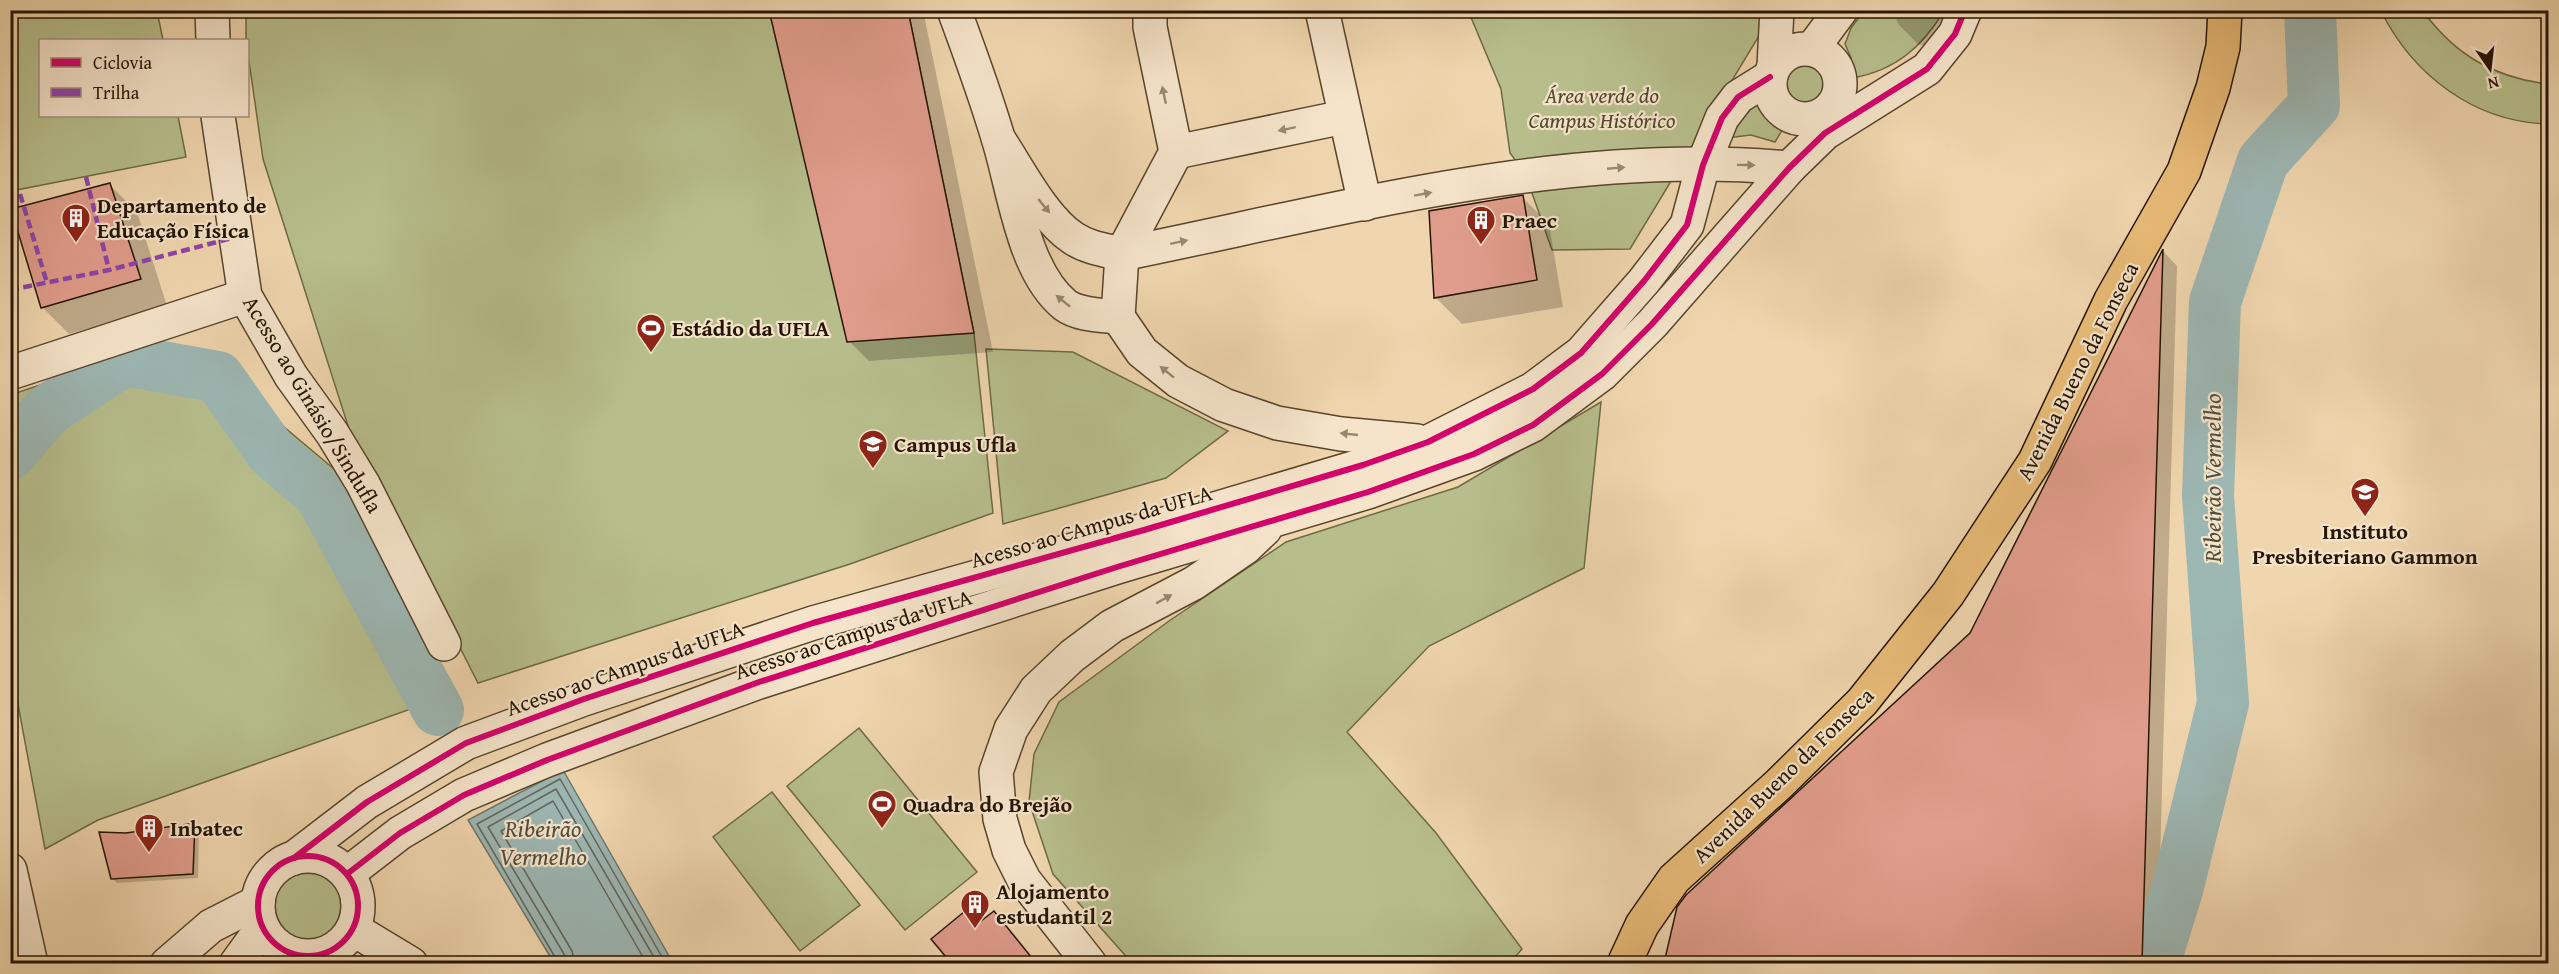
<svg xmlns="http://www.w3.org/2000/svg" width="2559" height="974" font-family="'Gentium Book Plus',serif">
	<rect width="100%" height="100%" fill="#f0d6ae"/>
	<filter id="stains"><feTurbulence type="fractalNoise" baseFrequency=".00333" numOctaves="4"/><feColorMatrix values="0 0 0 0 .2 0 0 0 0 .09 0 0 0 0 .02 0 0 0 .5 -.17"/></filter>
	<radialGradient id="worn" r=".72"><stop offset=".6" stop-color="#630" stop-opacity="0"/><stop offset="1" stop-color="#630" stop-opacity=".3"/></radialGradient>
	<!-- green -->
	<g fill="#b7be8c" stroke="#6e6a46" stroke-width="1.5">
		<polygon points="11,10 157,11 163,40 40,40 40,116 178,116 186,157 11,191"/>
		<polygon points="1473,10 1774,11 1630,249 1552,250 1525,173 1510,153 1501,89 1470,15"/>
		<polygon points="246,11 908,11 974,333 993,513 850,564 478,683 349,429 263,159 246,40"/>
		<path d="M1864,11V10L1944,11C1922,47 1896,70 1853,78L1851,58L1845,44L1851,28Z"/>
		<path d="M2381,11H2423C2455,55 2495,78 2548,84V124C2474,122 2413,75 2381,11Z"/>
		<circle cx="1804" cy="80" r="22"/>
		<polygon points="1758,90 1769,110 1789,119 1775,142 1751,135 1726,138"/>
		<polygon points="986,349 1073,352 1228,431 1166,478 1003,524"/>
		<polygon points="186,351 220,373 341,475 436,700 98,820 45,849 11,667 10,395 124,357"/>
		<polygon points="1601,402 1584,568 1429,646 1347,732 1436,833 1522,949 1510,963 1132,963 1053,874 1029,802 1034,754 1059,702 1169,621 1286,542 1458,487"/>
		<polygon points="859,728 977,872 905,930 787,786"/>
		<polygon points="772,792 860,905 800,951 713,837"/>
		<polygon points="313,862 343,877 353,912 332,944 304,952 275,936 262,906 276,876"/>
	</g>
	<!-- water -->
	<polygon fill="#9db7b3" stroke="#6d766c" stroke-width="1.5" points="563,770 673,963 554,963 468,820"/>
	<!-- shadow -->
	<g fill="#0003">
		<polygon points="768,10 923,10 993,352 869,361 849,341"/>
		<polygon points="1892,10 1952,10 1945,47 1919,45 1899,25"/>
		<polygon points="110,185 137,212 167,306 69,334 42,307"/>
		<polygon points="1522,197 1549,224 1563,307 1462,324 1435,297"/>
		<polygon points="2163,251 2177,266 2157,964 1666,964 1679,908 1971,634"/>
		<polygon points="194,825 199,829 198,878 117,883 112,878 126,834"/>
		<polygon points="970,909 982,922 993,913 1038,964 932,964 945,953"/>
	</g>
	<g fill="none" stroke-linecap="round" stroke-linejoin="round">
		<!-- shore -->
		<g stroke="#62665a" stroke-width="1.5">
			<polyline points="559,964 477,824 560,779 666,964"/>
			<polyline points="566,964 564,954 488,827 556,789 658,964"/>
			<polyline points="575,964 572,951 501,831 553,801 647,964"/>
		</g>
		<!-- river -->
		<g stroke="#9db7b3" stroke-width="52">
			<polyline points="10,454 48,410 124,360 218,377 271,452 320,494 438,710"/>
			<polyline points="2154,964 2177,890 2223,703 2208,496 2215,302 2263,161 2314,105 2310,10"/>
		</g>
	</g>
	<!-- building -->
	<g fill="#e19d8c" stroke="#261501" stroke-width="1.5">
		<polygon points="769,10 908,10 974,333 847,342"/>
		<polygon points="110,183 141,279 41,308 11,209"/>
		<polygon points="1523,195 1537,280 1434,298 1429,211"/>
		<polygon points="2163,249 2142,963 1664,963 1677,907 1686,895 1970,633"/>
		<polygon points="195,823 193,874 111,879 99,832 126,833"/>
		<polygon points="970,907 981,921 994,911 1036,963 951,963 931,939"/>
	</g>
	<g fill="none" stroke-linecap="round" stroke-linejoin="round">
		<!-- minor casing -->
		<g stroke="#58452c" stroke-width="36">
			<g id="minor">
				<polyline points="212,10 213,40"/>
				<path d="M954,10C970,53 986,97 999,141C1014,190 1023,271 1065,305C1078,315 1101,315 1118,317"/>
				<polyline points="1150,10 1150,27 1176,152 1122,254 1118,317 1142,352 1178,381 1224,405 1277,423 1341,434 1417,441"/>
				<polyline points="1322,10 1365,204"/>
				<circle cx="1805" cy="84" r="35"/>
				<polyline points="1812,49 1841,10"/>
				<polyline points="1774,66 1777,10"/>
				<polyline points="218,116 245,296 291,376 332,433 363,484 444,644"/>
				<path d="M999,140C1019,170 1043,218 1073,238C1088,248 1105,250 1122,254C1340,210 1565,147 1789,168"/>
				<polyline points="1176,152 1344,117"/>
				<polyline points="10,373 245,296"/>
				<circle cx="308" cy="906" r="50"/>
				<polyline points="294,858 367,802 466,743 584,699 813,623 1144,530 1363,465 1428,442 1533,389 1581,353 1644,281 1687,225 1703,165 1722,118 1738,97 1770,77"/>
				<polyline points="10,870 31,964"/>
				<polyline points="347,874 400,833 464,795 547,760 759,682 1117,567 1368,492 1474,454 1533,425 1602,374 1652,324 1789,168 1825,133 1927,69 1955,34 1965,10"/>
				<polyline points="353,929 411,964"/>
				<polyline points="167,964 211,926 258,902"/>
				<polyline points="236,964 262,928"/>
				<polyline points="1090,964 1024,880 1009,850 1000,819 996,772 1011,729 1036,690 1072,656 1112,626 1194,583 1245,548 1265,529"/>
			</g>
		</g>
		<!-- major casing -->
		<g stroke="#261501" stroke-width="36">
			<polyline id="major" points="1624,964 1642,925 1674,879 1779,784 1862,702 1948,594 2035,461 2111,300 2184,171 2213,88 2223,47 2225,10"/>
		</g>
		<!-- minor -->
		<use href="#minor" stroke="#f5e4ca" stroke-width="33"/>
		<!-- major -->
		<use href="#major" stroke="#e8bb77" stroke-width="33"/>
		<!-- quiet -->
		<g stroke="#8e44ad" stroke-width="4.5" stroke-dasharray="9 4.5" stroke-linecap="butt">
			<polyline points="86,177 109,270"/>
			<polyline points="20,194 47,283"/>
			<polyline points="10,290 109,270 236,237"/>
		</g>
		<!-- cycleway casing -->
		<g stroke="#f5e4ca" stroke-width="10">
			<g id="cycleway">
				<circle cx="308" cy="906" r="50"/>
				<polyline points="294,858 367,802 466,743 584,699 813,623 1144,530 1363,465 1428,442 1533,389 1581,353 1644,281 1687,225 1703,165 1722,118 1738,97 1770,77"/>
				<polyline points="347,874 400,833 464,795 547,760 759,682 1117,567 1368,492 1474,454 1533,425 1602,374 1652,324 1789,168 1825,133 1927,69 1955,34 1965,10"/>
			</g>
		</g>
		<!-- cycleway -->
		<use href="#cycleway" stroke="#d6006c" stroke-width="6"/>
	</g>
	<!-- one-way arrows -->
	<defs><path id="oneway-solid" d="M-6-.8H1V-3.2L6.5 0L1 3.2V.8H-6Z" transform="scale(1.5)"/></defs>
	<g fill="#988770">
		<use href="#oneway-solid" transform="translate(1164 95) rotate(-102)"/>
		<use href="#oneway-solid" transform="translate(1287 129) rotate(168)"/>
		<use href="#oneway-solid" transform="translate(1746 165) rotate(1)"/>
		<use href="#oneway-solid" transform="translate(1616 168) rotate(-5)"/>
		<use href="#oneway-solid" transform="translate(1423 194) rotate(-10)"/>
		<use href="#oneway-solid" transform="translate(1044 206) rotate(51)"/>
		<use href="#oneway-solid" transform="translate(1179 242) rotate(-12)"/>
		<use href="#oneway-solid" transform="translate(1063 301) rotate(-141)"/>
		<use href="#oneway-solid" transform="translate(1167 372) rotate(-141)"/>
		<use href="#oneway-solid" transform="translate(1349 434) rotate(-174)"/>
		<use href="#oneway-solid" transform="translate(1164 599) rotate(-29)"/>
	</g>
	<!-- icons -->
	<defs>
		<g id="building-pin" transform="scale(1.5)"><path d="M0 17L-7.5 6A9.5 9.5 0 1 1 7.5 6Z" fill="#8f2418" stroke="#f5e4ca"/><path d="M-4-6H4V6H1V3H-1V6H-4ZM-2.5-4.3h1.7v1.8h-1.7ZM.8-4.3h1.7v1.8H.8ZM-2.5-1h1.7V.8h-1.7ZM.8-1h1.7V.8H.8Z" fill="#fff"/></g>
		<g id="stadium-pin" transform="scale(1.5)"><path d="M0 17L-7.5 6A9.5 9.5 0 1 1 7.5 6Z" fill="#8f2418" stroke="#f5e4ca"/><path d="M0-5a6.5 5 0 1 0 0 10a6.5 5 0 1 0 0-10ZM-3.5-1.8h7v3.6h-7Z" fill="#fff"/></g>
		<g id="university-pin" transform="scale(1.5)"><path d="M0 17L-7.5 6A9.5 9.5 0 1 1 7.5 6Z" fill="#8f2418" stroke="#f5e4ca"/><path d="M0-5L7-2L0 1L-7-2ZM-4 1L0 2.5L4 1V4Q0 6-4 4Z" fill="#fff"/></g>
		<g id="school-pin" transform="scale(1.5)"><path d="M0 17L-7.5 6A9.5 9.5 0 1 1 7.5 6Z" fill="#8f2418" stroke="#f5e4ca"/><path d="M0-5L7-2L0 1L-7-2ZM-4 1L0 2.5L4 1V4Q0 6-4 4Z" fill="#fff"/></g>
	</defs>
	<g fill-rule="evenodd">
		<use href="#building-pin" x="76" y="218"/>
		<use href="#building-pin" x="1481" y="220"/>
		<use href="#stadium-pin" x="651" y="328"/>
		<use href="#university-pin" x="873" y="444"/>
		<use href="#school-pin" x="2365" y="492"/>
		<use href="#stadium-pin" x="882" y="804"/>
		<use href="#building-pin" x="149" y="828"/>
		<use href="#building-pin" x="975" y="904"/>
	</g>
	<g text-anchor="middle" stroke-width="4.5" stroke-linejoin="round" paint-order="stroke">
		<!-- park labels -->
		<g font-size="22" font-style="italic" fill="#52482b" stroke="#f5e4ca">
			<text x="1602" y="103">Área verde do<tspan x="1602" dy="25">Campus Histórico</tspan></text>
		</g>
		<!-- poi labels -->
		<g font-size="22" font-weight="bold" fill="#261501" stroke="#f5e4ca" text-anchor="start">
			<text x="97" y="213">Departamento de<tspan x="97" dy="25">Educação Física</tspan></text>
			<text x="1502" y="228">Praec</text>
			<text x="672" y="336">Estádio da UFLA</text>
			<text x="894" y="452">Campus Ufla</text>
			<text x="2365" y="539" text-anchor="middle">Instituto<tspan x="2365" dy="25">Presbiteriano Gammon</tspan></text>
			<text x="903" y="812">Quadra do Brejão</text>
			<text x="170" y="836">Inbatec</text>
			<text x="996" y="899">Alojamento<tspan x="996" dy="25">estudantil 2</tspan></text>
		</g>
		<!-- street labels -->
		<g font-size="22" fill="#261501" stroke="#f5e4ca">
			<text transform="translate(2077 371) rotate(-63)" y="8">Avenida Bueno da Fonseca</text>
			<text transform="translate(313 404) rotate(59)" y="8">Acesso ao Ginásio/Sindufla</text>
			<text transform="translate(1091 526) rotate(-16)" y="8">Acesso ao CAmpus da UFLA</text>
			<text transform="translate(853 634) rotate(-18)" y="8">Acesso ao Campus da UFLA</text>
			<text transform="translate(625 668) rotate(-19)" y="8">Acesso ao CAmpus da UFLA</text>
			<text transform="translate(1783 775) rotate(-44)" y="8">Avenida Bueno da Fonseca</text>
		</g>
		<!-- water labels -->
		<g font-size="24" font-style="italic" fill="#504e3f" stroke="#f5e4ca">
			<text transform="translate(2213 478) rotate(-90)" y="8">Ribeirão Vermelho</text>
			<text x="543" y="837">Ribeirão<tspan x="543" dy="28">Vermelho</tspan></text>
		</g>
	</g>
	<!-- margin -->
	<rect width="2559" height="974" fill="none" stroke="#f0d6ae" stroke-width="36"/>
	<rect x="12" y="12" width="2535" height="950" fill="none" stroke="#261501" stroke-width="3"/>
	<rect x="18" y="18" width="2523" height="938" fill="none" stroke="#261501" stroke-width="1.5"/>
	<!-- legend -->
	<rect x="39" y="39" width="210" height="78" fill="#f5e4ca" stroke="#a2917a" stroke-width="1.5"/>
	<rect x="51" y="58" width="30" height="9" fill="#d6006c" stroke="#a2917a" stroke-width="1.5"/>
	<text x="93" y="69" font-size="18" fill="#261501">Ciclovia</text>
	<rect x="51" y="88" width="30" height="9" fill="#8e44ad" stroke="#a2917a" stroke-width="1.5"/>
	<text x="93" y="99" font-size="18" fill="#261501">Trilha</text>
	<!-- north arrow -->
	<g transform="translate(2490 69) rotate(166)" stroke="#f5e4ca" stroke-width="4.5" paint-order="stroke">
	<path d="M0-4.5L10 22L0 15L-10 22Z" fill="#261501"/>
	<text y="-9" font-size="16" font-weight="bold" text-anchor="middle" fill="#261501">N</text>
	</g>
	<rect width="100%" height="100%" filter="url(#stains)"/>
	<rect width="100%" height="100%" fill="url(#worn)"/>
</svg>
